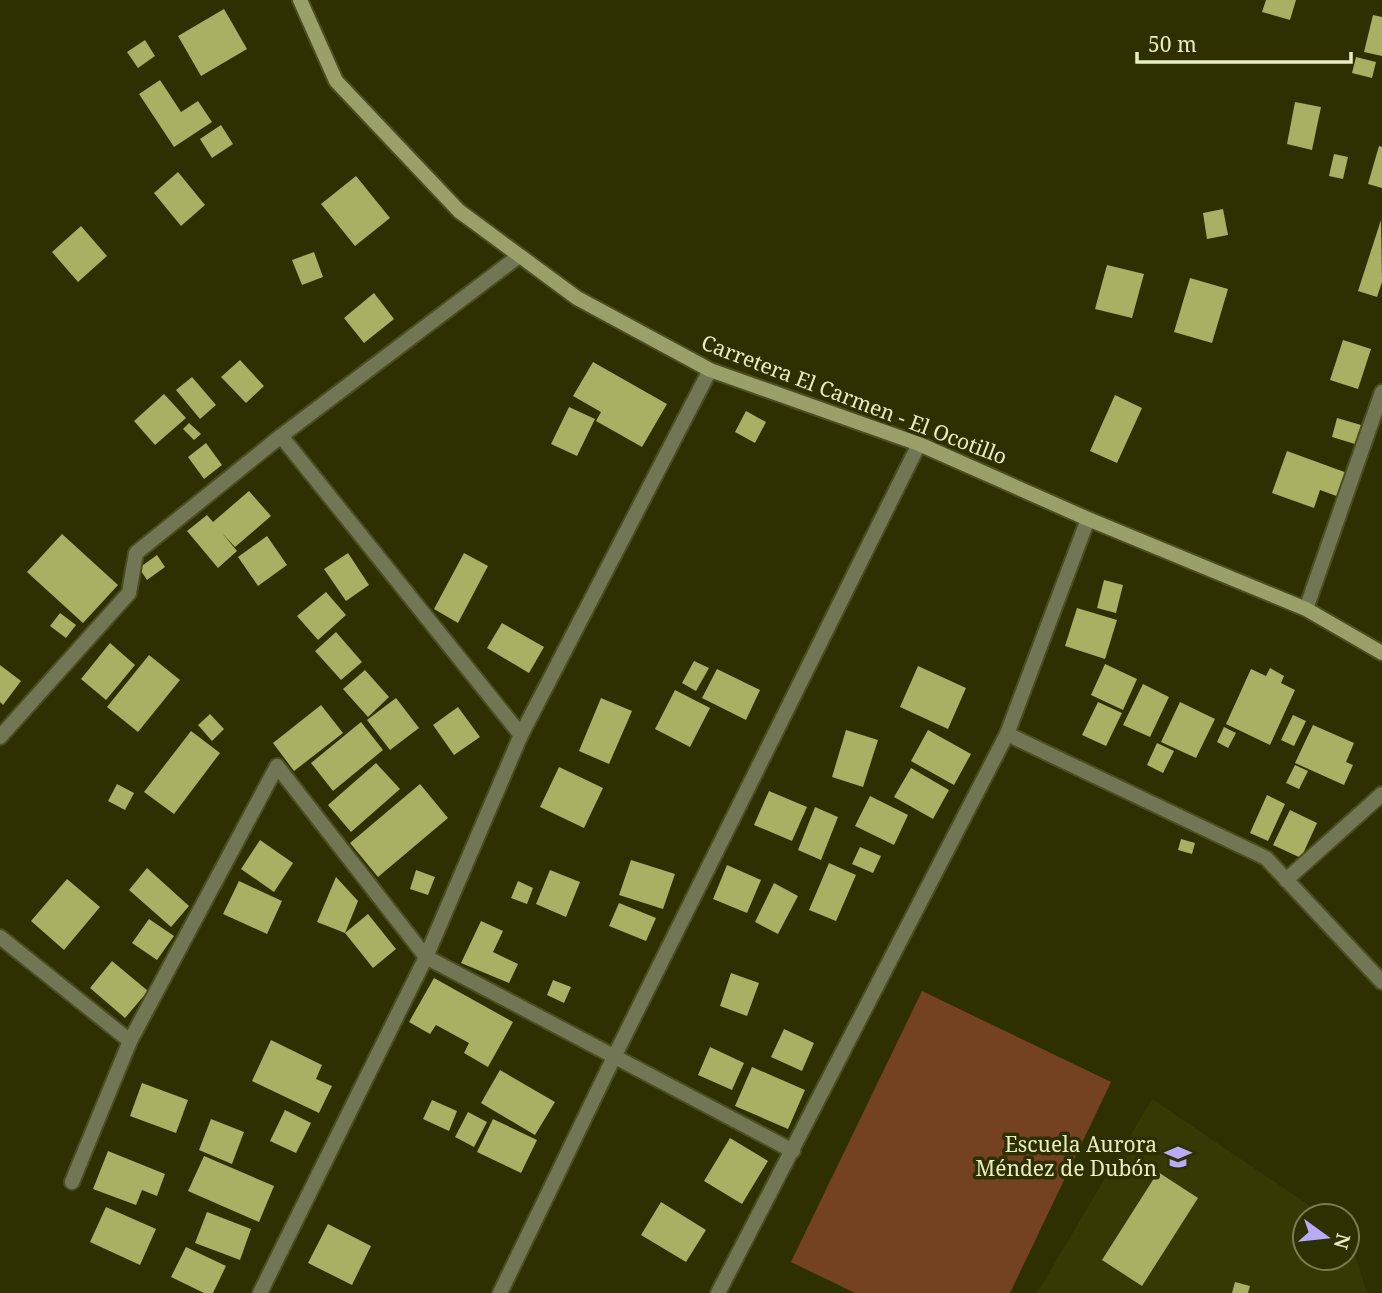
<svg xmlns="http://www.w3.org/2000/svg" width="1382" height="1293" font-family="'Noto Serif',serif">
	<rect width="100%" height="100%" fill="#2e3001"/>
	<!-- built -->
	<polygon fill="#373904" points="1152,1099 1325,1216 1305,1216 1305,1258 1347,1258 1348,1232 1367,1293 1037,1293"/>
	<!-- green -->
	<polygon fill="#754221" points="922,991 1111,1082 1010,1293 855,1293 791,1262"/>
	<!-- building -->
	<g fill="#a9af63">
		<polygon points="1266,0 1296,0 1290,20 1262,12"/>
		<polygon points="224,9 247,49 201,76 178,36"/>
		<polygon points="1373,15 1382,17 1382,56 1364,52"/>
		<polygon points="145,40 155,56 138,68 127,52"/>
		<polygon points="1356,57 1376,62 1372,78 1352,73"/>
		<polygon points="160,80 181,112 198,101 212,122 174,147 139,94"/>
		<polygon points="1295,102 1321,107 1312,150 1287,144"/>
		<polygon points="221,125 233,144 212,158 200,139"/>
		<polygon points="1379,146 1382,147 1382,188 1368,184"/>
		<polygon points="1334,154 1348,157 1343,179 1329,176"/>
		<polygon points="178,172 205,205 181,226 154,193"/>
		<polygon points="356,176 390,218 355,246 321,204"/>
		<polygon points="1223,209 1228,235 1207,239 1203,213"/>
		<polygon points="1381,220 1382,282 1377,297 1358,291"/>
		<polygon points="81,226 107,256 78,282 52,252"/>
		<polygon points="314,252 323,277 302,285 292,260"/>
		<polygon points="1107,265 1144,274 1132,318 1095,309"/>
		<polygon points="1190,278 1228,289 1212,343 1174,332"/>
		<polygon points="374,293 394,319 364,343 344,318"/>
		<polygon points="1343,340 1371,349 1358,389 1330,380"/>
		<polygon points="240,360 264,386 246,403 221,377"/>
		<polygon points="593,362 667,404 642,447 596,421 601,412 573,396"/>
		<polygon points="192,377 216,405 200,419 176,390"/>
		<polygon points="164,394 186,418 155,445 134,421"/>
		<polygon points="1115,395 1142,408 1117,463 1090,451"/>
		<polygon points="569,407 595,419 577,456 551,444"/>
		<polygon points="746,411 766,422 755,443 735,432"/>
		<polygon points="1337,418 1361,425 1355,444 1332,437"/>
		<polygon points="189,423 201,434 194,440 183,429"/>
		<polygon points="206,443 222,465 204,479 188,457"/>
		<polygon points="1287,451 1350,474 1342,498 1320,490 1314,508 1272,493"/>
		<polygon points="249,491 271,516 235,547 222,533 237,551 218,568 187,531 207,515 213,522"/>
		<polygon points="62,534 118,585 83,623 27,572"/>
		<polygon points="267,536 287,565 258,586 238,557"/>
		<polygon points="348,553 369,585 346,601 324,569"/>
		<polygon points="464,553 488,566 458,623 434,609"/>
		<polygon points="157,555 165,567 147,580 139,568"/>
		<polygon points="1104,580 1123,585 1116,613 1097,608"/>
		<polygon points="326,592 346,615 318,640 297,616"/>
		<polygon points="1077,608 1117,620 1105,659 1065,646"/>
		<polygon points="60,613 76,625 66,638 50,626"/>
		<polygon points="502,623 544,647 529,673 487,648"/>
		<polygon points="336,632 362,662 341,680 315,651"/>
		<polygon points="110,643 135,665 106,700 81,679"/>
		<polygon points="149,655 180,680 138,732 107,707"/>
		<polygon points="694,661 709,668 696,691 682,683"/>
		<polygon points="1105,664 1137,679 1123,710 1091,695"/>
		<polygon points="0,665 21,681 3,705 0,702"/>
		<polygon points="918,666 966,688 948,729 900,707"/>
		<polygon points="1270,668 1284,676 1281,683 1295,690 1270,745 1226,724 1251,669 1266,676"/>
		<polygon points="717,669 760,690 746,720 702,698"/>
		<polygon points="365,670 389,697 368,717 343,689"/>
		<polygon points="1143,684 1169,697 1150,737 1123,725"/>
		<polygon points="675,690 710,708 690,747 655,729"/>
		<polygon points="396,698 419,728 390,750 367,720"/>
		<polygon points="601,698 632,711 609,764 579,751"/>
		<polygon points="1098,702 1122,713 1106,746 1082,735"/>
		<polygon points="1180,702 1215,719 1196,758 1161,742"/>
		<polygon points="321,705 343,733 294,771 273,743"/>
		<polygon points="458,707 480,737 454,755 433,725"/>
		<polygon points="210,714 224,729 212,741 198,725"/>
		<polygon points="1293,715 1306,721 1294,746 1281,740"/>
		<polygon points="361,722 383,750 333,791 311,763"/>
		<polygon points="1313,725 1354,743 1346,762 1353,765 1344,785 1295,763"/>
		<polygon points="1224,727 1236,733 1228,748 1217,742"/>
		<polygon points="846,730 878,740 863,787 832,777"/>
		<polygon points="928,730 971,754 954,785 911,761"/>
		<polygon points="191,731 220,753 174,814 144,792"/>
		<polygon points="1157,743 1174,751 1163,773 1147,765"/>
		<polygon points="376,763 400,789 351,832 328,805"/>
		<polygon points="1295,765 1308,771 1299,789 1286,783"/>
		<polygon points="559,767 603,788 584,828 540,807"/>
		<polygon points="911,768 949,790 933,819 894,797"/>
		<polygon points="117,784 134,793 125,810 108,801"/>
		<polygon points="420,784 448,818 378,877 350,843"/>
		<polygon points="769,791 807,807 792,841 754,825"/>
		<polygon points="1267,795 1285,804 1268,841 1250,833"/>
		<polygon points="870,796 908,815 894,845 855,826"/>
		<polygon points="815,807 838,817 821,860 798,850"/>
		<polygon points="1290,810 1317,823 1301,858 1273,845"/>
		<polygon points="1181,839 1195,843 1192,854 1178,850"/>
		<polygon points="260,840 293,863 274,892 241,869"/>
		<polygon points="860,847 881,856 873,873 852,864"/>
		<polygon points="631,860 675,874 663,909 619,895"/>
		<polygon points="829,863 856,875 836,921 809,910"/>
		<polygon points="727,865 761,880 747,913 713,899"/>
		<polygon points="147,868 189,906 171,927 129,890"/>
		<polygon points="416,870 435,877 428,895 410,889"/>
		<polygon points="550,870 580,882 566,917 536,904"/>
		<polygon points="336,877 358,901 345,933 317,922"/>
		<polygon points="67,879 100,907 64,950 31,921"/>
		<polygon points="239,881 282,901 267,934 223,914"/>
		<polygon points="518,881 533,888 527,904 511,898"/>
		<polygon points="774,883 798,896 778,934 755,922"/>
		<polygon points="619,903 656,918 646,941 609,926"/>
		<polygon points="368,914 396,949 373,968 345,933"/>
		<polygon points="149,919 174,936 157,960 132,943"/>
		<polygon points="481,921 503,931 493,952 518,964 509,983 461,963"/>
		<polygon points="112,961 148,991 125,1018 90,988"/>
		<polygon points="731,973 759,983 747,1016 720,1006"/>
		<polygon points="434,978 513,1022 488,1067 464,1053 469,1043 436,1025 430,1034 409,1022"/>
		<polygon points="553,980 571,987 564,1003 547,995"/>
		<polygon points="784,1029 814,1043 802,1071 771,1057"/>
		<polygon points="271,1040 322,1065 316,1079 332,1086 319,1113 252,1081"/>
		<polygon points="710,1047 744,1063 732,1090 698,1075"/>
		<polygon points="752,1067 805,1090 788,1129 735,1106"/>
		<polygon points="500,1070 555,1102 535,1135 481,1103"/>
		<polygon points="142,1083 188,1100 176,1133 130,1116"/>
		<polygon points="432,1100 457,1111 449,1131 423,1119"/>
		<polygon points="285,1110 311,1123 296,1153 270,1141"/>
		<polygon points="468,1112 487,1122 474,1147 455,1137"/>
		<polygon points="211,1119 244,1132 232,1164 199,1150"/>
		<polygon points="493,1119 537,1140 521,1173 477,1152"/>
		<polygon points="730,1138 768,1161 742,1204 704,1181"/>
		<polygon points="108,1151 165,1174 157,1196 142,1190 136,1205 93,1189"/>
		<polygon points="204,1156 274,1186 259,1222 188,1191"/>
		<polygon points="1158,1172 1198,1198 1142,1286 1102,1260"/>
		<polygon points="661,1202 706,1230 686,1262 641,1235"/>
		<polygon points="106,1207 156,1229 140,1265 90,1242"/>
		<polygon points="207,1212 251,1229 240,1260 195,1243"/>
		<polygon points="328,1224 371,1246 352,1285 308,1263"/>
		<polygon points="186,1247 226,1266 213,1293 204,1293 171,1277"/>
		<polygon points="1235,1282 1250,1286 1248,1293 1232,1293"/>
	</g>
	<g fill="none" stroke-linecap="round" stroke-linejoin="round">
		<!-- minor casing -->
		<g stroke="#4c4e20" stroke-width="18">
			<g id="minor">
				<polyline points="281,436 521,735"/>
				<polyline points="1306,609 1382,392"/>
				<polyline points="1007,734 1266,858 1382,982"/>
				<polyline points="0,737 129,593 136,553 281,436 519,256"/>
				<polyline points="1286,880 1382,794"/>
				<polyline points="0,937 130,1041"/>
				<polyline points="72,1182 130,1041 277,766 426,957 793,1151"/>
				<polyline points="260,1293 426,957 521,735 710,370"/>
				<polyline points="500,1293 615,1055 919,444"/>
				<polyline points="718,1293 1007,734 1088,519"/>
			</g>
		</g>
		<!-- secondary casing -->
		<g stroke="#4c4e20" stroke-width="18">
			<polyline id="secondary" points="300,0 336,81 459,211 577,298 710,370 919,444 1088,519 1306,609 1382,653"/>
		</g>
		<!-- minor -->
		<use href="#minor" stroke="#737655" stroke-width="14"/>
		<!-- secondary -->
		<use href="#secondary" stroke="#9b9f6a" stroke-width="14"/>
	</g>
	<!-- icons -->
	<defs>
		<g id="school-bare" transform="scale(2.1)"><path d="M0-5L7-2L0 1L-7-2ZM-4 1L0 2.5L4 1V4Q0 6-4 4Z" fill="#b9abf7" stroke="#2e3001" stroke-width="2.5" paint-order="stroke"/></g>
	</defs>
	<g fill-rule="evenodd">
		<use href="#school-bare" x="1178" y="1157"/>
	</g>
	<g text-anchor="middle" stroke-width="7" stroke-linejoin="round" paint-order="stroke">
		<!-- street labels -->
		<g font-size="21" fill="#e9edc4" stroke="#2e3001">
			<text transform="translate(854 400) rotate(21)" y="7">Carretera El Carmen - El Ocotillo</text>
		</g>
		<!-- poi labels -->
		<g font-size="21" fill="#e9edc4" stroke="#2e3001" text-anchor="end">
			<text x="1157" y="1152">Escuela Aurora<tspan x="1157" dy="24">Méndez de Dubón</tspan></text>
		</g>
	</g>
	<!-- north arrow -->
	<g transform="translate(1326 1237) rotate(105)"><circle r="33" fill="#2e3001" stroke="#797c4f" stroke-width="2"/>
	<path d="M0-5L12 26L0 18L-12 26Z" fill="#b9abf7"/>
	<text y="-10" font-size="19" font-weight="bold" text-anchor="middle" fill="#e9edc4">N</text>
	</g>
	<!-- scale -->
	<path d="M1137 52v10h214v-10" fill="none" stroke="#e9edc4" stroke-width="3.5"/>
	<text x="1148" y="52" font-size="21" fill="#e9edc4" stroke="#2e3001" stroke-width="5" paint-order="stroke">50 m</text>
</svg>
